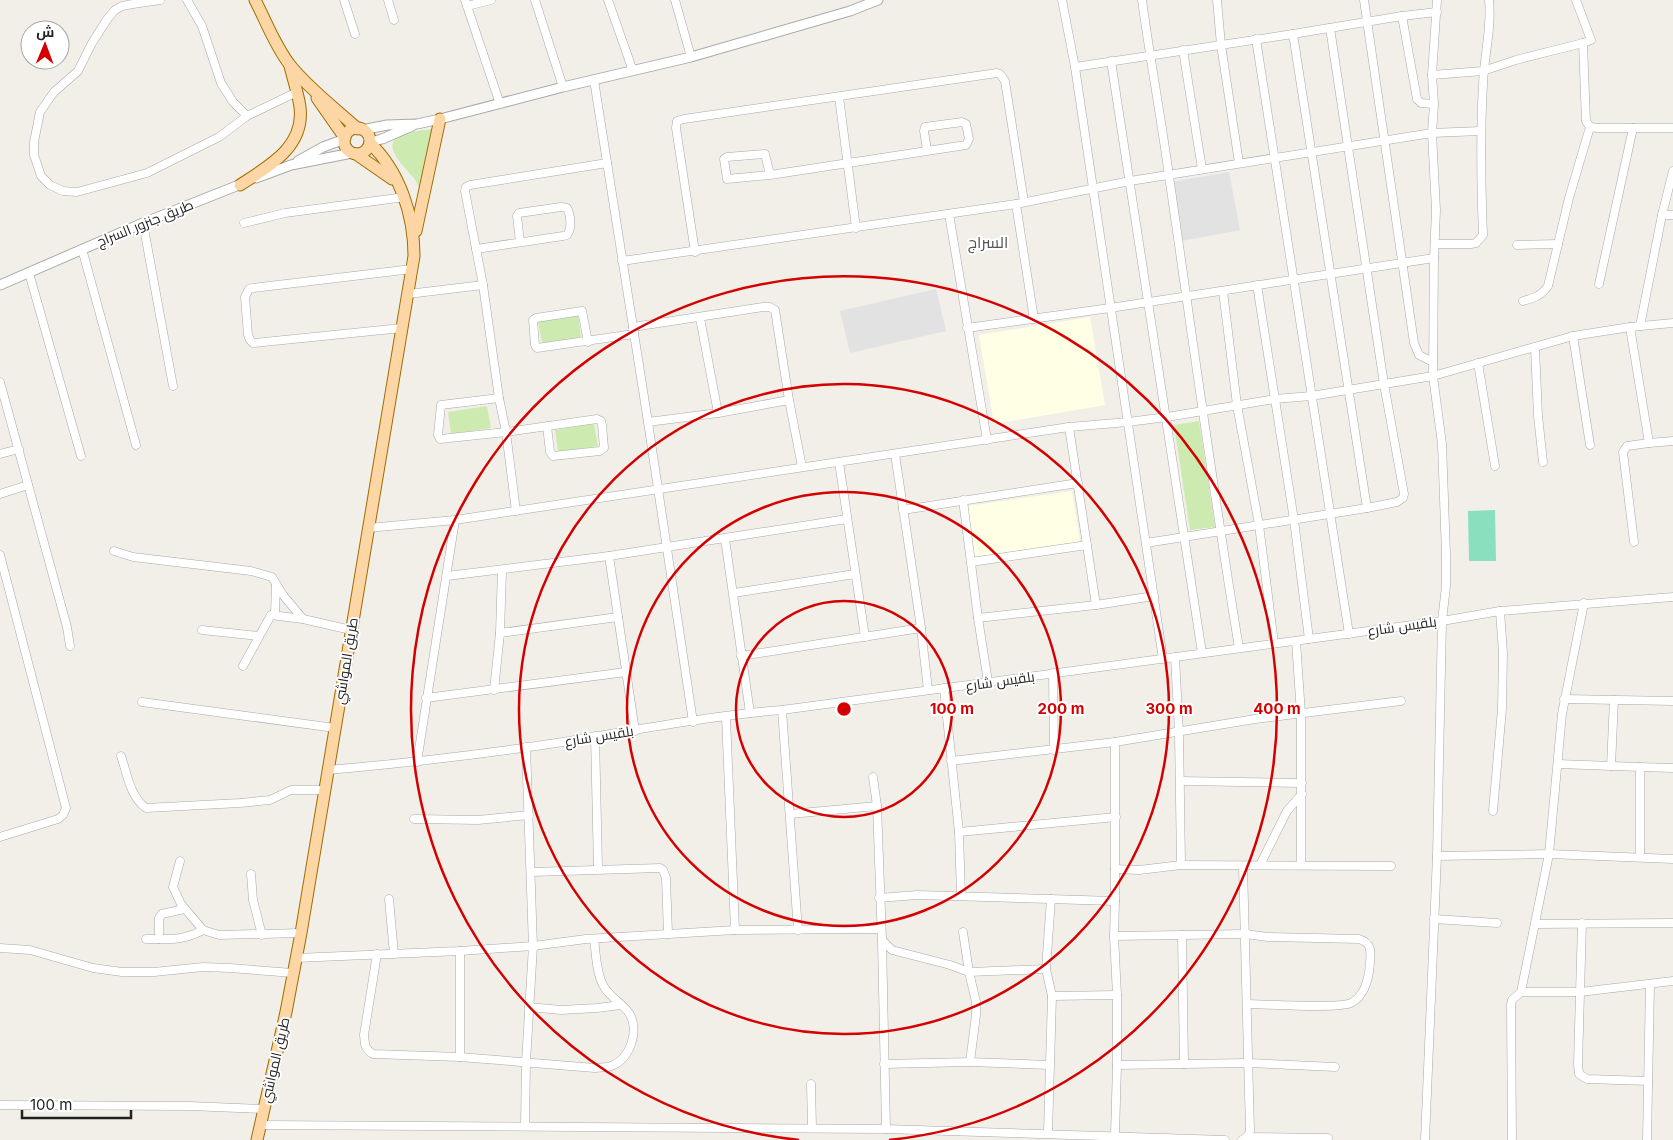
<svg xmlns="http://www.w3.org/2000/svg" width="1673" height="1140" font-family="Inter,Cairo,sans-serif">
	<rect width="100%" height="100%" fill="#f2efe9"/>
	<!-- education -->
	<g fill="#ffffe5">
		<polygon points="1090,317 1105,405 994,424 979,335"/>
		<polygon points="1072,491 1080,542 974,557 967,506"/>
	</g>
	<!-- grass -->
	<g fill="#cdebb0">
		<path d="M437,128L422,194C420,188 417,182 413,177C406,168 378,144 402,135C412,131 426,130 437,128Z"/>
		<polygon points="578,315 581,337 542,343 538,321"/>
		<polygon points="487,406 491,428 451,434 448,412"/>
		<polygon points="1199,421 1215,527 1190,530 1174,425"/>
		<polygon points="594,424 598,446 558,452 555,430"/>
	</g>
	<!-- pitch -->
	<polygon fill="#88e0be" points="1495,510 1496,561 1469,561 1468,511"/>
	<!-- parking -->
	<g fill="#e2e2e2">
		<polygon points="1229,172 1240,230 1182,241 1171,182"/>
		<polygon points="936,289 946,331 850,353 840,311"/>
	</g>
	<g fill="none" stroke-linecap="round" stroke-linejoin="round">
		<!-- minor casing -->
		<g stroke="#a9a9a9" stroke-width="9">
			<g id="minor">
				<polyline points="160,0 133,4 122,6 115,10 108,18 92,43 78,71 54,92 40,112 34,142 34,155 41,176 50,185 63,191 77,192 147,173 219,137 247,116 297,92"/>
				<polyline points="187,0 202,26 221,83 233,102 247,116"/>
				<polyline points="344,0 355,34"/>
				<polyline points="388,0 394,20"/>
				<polyline points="465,0 500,104"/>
				<polyline points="535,0 563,87"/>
				<polyline points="608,0 633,71"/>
				<polyline points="675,0 691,57"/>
				<polyline points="1062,0 1075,67 1163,659"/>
				<path d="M1142,0C1150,59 1161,117 1169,176C1192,334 1213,491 1239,648"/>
				<polyline points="1217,0 1221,45 1239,163"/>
				<polyline points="1364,0 1414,343 1419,355 1433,362"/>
				<polyline points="1576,0 1591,40 1583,43"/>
				<polyline points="467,6 491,0"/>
				<polyline points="1402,16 1417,99 1421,103 1434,104"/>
				<polyline points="1293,34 1367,508"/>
				<polyline points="1256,39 1349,634"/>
				<polyline points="1183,50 1202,169"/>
				<polyline points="1111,61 1202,653"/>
				<polyline points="1075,67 1293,34 1402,16 1437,12"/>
				<path d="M1432,75L1483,71L1516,60L1583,43L1586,121L1590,127L1569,198L1548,286C1541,296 1534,298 1523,301"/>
				<polyline points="594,80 648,422 693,722"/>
				<polyline points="839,97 856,228"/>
				<polyline points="1590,127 1597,128 1673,128"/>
				<polyline points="770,175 765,154 727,157 724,159 727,179 770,175 966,145 969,139 966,124 962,122 925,127 924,131 927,150"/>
				<polyline points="1016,204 1034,319"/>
				<polyline points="949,214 987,440"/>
				<polyline points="1662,215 1673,215"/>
				<polyline points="143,223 173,386"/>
				<polyline points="244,223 285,213 405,197"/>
				<path d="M1435,244H1471L1476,243L1483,235C1481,184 1480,135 1483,84C1484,56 1492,28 1489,0"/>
				<polyline points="1517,245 1558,244"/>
				<polyline points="82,249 136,445"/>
				<path d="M476,249L563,236L567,235C572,228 571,216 567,208L561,207L519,213L517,216L520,242"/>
				<polyline points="695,252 676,128 677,121 684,119 997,73 1000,74 1005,81 1024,202"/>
				<polyline points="622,261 1016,204 1130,181 1432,133 1480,131"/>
				<polyline points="29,273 81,456"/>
				<polyline points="1599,284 1633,128"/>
				<polyline points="1257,285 1294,520 1309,639"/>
				<polyline points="1223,291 1237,405 1259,525 1274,643"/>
				<polyline points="408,294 483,285"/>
				<polyline points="700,318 718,413"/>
				<polyline points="1640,326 1662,215 1673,171"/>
				<polyline points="633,327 763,307 770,307 775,310 789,400 802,467"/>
				<polyline points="1630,327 1649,443 1673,441"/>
				<polyline points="402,328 253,343 250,340 248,335 245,297 249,289 253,288 412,269"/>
				<polyline points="967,328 1110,308 1434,258"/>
				<polyline points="1573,336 1590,445"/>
				<polyline points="588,342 582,311 536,318 533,320 535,345 537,348 634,334"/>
				<polyline points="1535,348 1538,416 1543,462"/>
				<polyline points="1478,363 1495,466"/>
				<polyline points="0,382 67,627 70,646"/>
				<polyline points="499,398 441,405 438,435 440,439 506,432 597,419 601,421 602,425 604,448 600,451 553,456 550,452 547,426"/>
				<polyline points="648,422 718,413 789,400"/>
				<polyline points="1069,427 1096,605"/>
				<polyline points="0,454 19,449"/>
				<polyline points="895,454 921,628 928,690"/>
				<polyline points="839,462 865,637"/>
				<polyline points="0,494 28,485"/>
				<polyline points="963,500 978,618 988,682"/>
				<polyline points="903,510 1078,483"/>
				<polyline points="516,511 506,432 499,398 483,285 465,191 466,187 470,185 607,163"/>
				<polyline points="368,528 455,520 1069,427 1128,422 1167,417 1275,399 1311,396 1433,376 1573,336 1630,327 1673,323"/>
				<polyline points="725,539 750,713"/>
				<polyline points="1634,542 1623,452 1627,446 1649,443"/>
				<polyline points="1146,543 1367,508 1397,502 1403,498 1404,494 1384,384 1330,28"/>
				<polyline points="114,551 133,557 251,571 272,577 283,595 303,619 351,630"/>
				<polyline points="0,555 66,808 63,815 58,819 0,837"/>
				<polyline points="609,556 635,731"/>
				<polyline points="971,562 1087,545"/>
				<polyline points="447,576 609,556 847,519"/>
				<polyline points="734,593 855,574"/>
				<polyline points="275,614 276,584"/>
				<polyline points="978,618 1096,605 1154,596"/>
				<polyline points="202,630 259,636"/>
				<polyline points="500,633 618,617"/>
				<polyline points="1296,641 1301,714 1301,865"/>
				<polyline points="741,656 921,628"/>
				<polyline points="1175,657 1179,732 1181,865"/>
				<polyline points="243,666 271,615 303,619"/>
				<polyline points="1053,673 1054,750"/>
				<polyline points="944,688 959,832 961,896"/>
				<polyline points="494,690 500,633 502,570"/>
				<polyline points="426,698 626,672"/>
				<polyline points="1564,699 1673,701"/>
				<polyline points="142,702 335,728"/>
				<polyline points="782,710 798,930"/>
				<polyline points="726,717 735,930"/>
				<polyline points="595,736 598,868"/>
				<path d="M121,756C127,773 130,797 146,808L240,803L270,800L291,790H325"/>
				<polyline points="951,761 1115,742 1255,719 1401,701"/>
				<polyline points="417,762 455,520"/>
				<polyline points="1558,764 1640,767"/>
				<polyline points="1611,766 1614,700"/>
				<path d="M328,770C407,763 485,754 563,742C635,730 708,716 782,710L1442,621L1500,611L1673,597"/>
				<polyline points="873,777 877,806 882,940 886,1129"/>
				<polyline points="1180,781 1302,783"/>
				<polyline points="1493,811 1502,709 1503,653 1500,611"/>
				<polyline points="790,814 877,806"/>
				<polyline points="414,819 478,820 529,815"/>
				<polyline points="959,832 1116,817"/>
				<polyline points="1437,856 1549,854 1673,859"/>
				<polyline points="1640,857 1640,767 1673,768"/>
				<polyline points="180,861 173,887 181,904 203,930 219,935 301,933"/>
				<polyline points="1260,865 1287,811 1302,794"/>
				<polyline points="1115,869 1139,870 1181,865 1391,866"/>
				<polyline points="532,872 660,868 663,870 666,878 668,934"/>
				<polyline points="251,874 253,900 262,935"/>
				<polyline points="879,898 917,895 1115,901"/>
				<polyline points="389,899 394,954"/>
				<polyline points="1434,919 1497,923"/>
				<polyline points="1582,923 1578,1064 1579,1074 1587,1079 1648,1081"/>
				<polyline points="1535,924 1673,923"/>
				<polyline points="963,932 969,972 976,1002 976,1015 970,1062"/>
				<polyline points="1182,935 1184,1064"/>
				<path d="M1114,936L1245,934L1268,937L1359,939C1372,943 1371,951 1370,963C1369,977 1365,996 1351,1003C1339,1009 1265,1004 1247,1004"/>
				<path d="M146,939C168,939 183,941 203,930"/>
				<polyline points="159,939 159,918 162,914 184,909"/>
				<polyline points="882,940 892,950 950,965 969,972 1046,969"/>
				<polyline points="0,948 30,950 93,968 122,972 154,972 203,967 230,968 293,973"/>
				<polyline points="460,951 460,1057"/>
				<path d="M377,954L364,1035C365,1043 364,1049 373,1054L460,1057L595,1068C600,1067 606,1068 611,1066C630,1060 640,1030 629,1013C622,1003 609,997 603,985C596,972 596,953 594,939"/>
				<polyline points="296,958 460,951 533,946 586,939 735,930 880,929"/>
				<polyline points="1521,992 1549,854 1562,714 1584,603"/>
				<polyline points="1052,996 1117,995"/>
				<polyline points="529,1007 561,1010 597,1008 621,1005"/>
				<polyline points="884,1064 970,1062 1049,1065"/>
				<polyline points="1117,1065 1249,1063 1335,1067"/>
				<polyline points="811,1084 812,1128"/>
				<polyline points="0,1105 190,1106 264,1109"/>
				<polyline points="260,1125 886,1129 1225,1140"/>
				<polyline points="525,1126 526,1062 533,946 526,747"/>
				<polyline points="1048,1133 1052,996 1046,969 1051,899"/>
				<polyline points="1115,1135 1117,1065 1117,995 1114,936 1115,901 1115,742"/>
				<polyline points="1247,1137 1328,1138"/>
				<polyline points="1242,1140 1247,1137 1250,1131 1243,866"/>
				<polyline points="1425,1140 1437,856 1442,621 1446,586 1446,554 1442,444 1433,376 1434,258 1436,210 1432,133 1434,104 1432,75 1437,0"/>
				<polyline points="1512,1140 1511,1005 1512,1000 1521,992 1580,992 1673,981"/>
				<polyline points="1647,1140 1650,984"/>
			</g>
		</g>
		<!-- tertiary casing -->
		<g stroke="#a9a9a9" stroke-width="11">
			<g id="tertiary">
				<polyline points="362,130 387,125 417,124 440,119 563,87 691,57 850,11 878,0"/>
				<polyline points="370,142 382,139 412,126"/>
				<polyline points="298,161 323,147 345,139"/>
				<polyline points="256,178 291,165 352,153"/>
				<polyline points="0,285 143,223 244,183"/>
			</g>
		</g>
		<!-- primary casing -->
		<g stroke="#a06b00" stroke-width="13">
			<g id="primary">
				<path d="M255,0C266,21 275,46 290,65C309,89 335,108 358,129"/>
				<polyline points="317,98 345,138"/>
				<circle cx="357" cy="141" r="13"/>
				<polyline points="356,154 392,179"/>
				<path d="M240,185C269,166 305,147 300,107C298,93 293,79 290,66"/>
				<polyline points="416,231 440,119"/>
				<path d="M257,1140L286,1012L301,933L414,256C414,215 400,172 370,143"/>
			</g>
		</g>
		<!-- minor -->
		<use href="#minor" stroke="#fff" stroke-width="8"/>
		<!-- tertiary -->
		<use href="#tertiary" stroke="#fff" stroke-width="9"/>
		<!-- primary -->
		<use href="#primary" stroke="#fcd6a4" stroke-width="11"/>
	</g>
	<!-- distance rings -->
	<g fill="none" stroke="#d40000" stroke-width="2.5">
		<circle cx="844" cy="709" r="108"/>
		<circle cx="844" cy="709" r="217"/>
		<circle cx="844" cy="709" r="325"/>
		<path d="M799 1140A433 433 0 1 1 889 1140"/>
	</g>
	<g text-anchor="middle" stroke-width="4" stroke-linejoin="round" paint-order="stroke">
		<!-- street labels -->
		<g font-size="14" fill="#222" stroke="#fff">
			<text transform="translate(145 223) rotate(-22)" y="5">طريق جنزور السراج</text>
			<text transform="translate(1402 626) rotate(-8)" y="5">بلقيس شارع</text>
			<text transform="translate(346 661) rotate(-81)" y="5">طريق المواشي</text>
			<text transform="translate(1000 681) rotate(-8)" y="5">بلقيس شارع</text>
			<text transform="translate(599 736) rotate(-9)" y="5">بلقيس شارع</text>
			<text transform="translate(275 1060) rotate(-77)" y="5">طريق المواشي</text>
		</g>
		<!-- quarter labels -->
		<g font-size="16" fill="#555" stroke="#fff">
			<text x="988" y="248">السراج</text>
		</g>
	</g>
	<circle cx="844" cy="709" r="8" fill="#d40000" stroke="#fff" stroke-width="2.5"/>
	<g font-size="15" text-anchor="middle" font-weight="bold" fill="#d40000" stroke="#fff" stroke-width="4" stroke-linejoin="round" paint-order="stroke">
		<text x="952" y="714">100 m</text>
		<text x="1061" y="714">200 m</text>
		<text x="1169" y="714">300 m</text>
		<text x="1277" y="714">400 m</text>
	</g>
	<!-- north arrow -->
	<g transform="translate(45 45) rotate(1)"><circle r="24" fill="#ffffff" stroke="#a7a7a7"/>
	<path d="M0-4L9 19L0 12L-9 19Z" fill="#d40000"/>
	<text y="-8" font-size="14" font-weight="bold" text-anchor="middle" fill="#222222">ش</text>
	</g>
	<!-- scale -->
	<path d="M22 1110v8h109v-8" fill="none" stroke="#222222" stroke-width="2.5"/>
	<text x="30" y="1110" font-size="15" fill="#222222" stroke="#ffffff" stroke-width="4" paint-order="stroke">100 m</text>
</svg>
